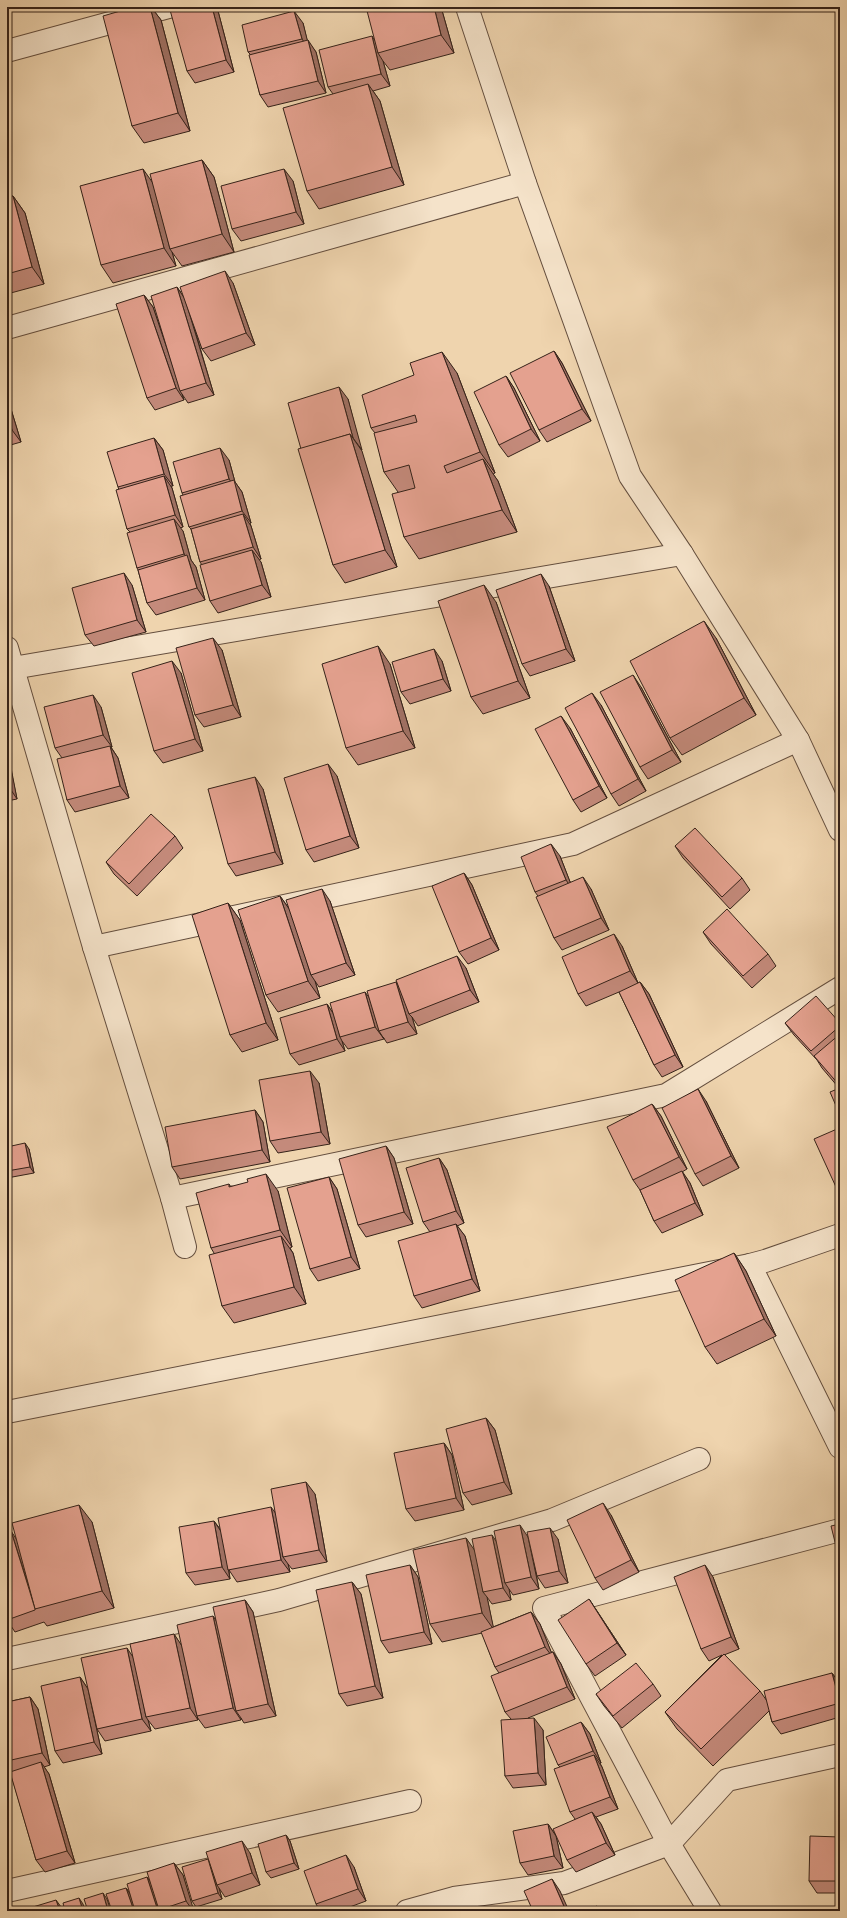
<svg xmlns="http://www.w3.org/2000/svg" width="847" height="1918" font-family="'IM FELL French Canon',serif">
	<rect width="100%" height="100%" fill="#efd4ae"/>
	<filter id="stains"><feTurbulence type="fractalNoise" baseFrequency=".005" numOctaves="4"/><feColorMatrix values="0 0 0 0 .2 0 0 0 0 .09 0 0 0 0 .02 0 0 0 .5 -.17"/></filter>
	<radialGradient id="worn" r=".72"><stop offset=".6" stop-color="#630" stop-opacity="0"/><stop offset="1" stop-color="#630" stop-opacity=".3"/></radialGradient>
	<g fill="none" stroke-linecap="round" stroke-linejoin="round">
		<!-- minor casing -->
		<g stroke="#644e3e" stroke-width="24">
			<g id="minor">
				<polyline points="467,7 525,183 630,476 682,554 798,740 840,830"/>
				<polyline points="7,51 169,7"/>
				<polyline points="7,328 525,183"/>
				<polyline points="7,648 94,947 172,1198 185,1247"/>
				<polyline points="7,669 682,554"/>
				<polyline points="94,947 573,844 798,740"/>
				<polyline points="172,1198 666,1095 840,988"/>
				<polyline points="750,1265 840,1447"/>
				<polyline points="7,1412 750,1265 765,1261 840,1235"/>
				<polyline points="7,1659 279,1600 552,1520 699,1459"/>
				<polyline points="7,1891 410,1801"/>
				<polyline points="407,1911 454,1898 564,1883 669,1844 727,1780 840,1755"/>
				<polyline points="710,1911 669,1844 544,1608 840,1530"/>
			</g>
		</g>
		<!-- minor -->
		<use href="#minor" stroke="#f5e3ca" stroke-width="22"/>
	</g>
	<!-- wall -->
	<g fill="#c48a7b" stroke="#352219">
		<polygon points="134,7 151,7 161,20 190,131 144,143 132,126"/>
		<polygon points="441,7 454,53 390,70 383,61 390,86 373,91 380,101 404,185 319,209 307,191 333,94 328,87 375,40"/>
		<polygon points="218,11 234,72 195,83 187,71"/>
		<polygon points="303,23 307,40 316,52 326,93 268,107 260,95 250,54 248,52"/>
		<polygon points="202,160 214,177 234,252 182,266 172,252 176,266 113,283 101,265 152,182"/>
		<polygon points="293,181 304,224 241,241 232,229"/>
		<polygon points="13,196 25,213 44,284 7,294 7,197"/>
		<polygon points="233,283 255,345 211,361 202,349 189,310 214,395 188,403 182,394 184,400 155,410 147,398 144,295 153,307 170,357 177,287 184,298"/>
		<polygon points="554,351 562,363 591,421 547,442 539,430"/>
		<polygon points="457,373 495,473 493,474 498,481 517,532 419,559 404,537 398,492 384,472 375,433 371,428"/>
		<polygon points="506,376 514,388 540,441 508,457 499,445"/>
		<polygon points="7,396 21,442 7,446"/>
		<polygon points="348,399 361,450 397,567 345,583 333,565 301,449"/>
		<polygon points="154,438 163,450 173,486 171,486 172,488 183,527 180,528 183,531 191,560 196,567 205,600 156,615 147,603 138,570 137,568 130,532 127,529 119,490 118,487"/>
		<polygon points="229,460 235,482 242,492 251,523 250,523 251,526 261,559 259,560 261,562 271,597 218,613 210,601 202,565 200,562 191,529 189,527 183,495 182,493"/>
		<polygon points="132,585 146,632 94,646 85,635"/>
		<polygon points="549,586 575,661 530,676 522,664"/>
		<polygon points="496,602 530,698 483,714 471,697"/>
		<polygon points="716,638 756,715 682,755 670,738"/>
		<polygon points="222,650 241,717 204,727 195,715"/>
		<polygon points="442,661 451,691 410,704 401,692"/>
		<polygon points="390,664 415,748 358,765 346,748"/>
		<polygon points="181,673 203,751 163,763 154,751"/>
		<polygon points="641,687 681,762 648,779 640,767"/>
		<polygon points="601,705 646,791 619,806 611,794"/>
		<polygon points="101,707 112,747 111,747 118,758 129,798 75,812 67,800 62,758 55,748"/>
		<polygon points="570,728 607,798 581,812 573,800"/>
		<polygon points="7,751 17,799 7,801"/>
		<polygon points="337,776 359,848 314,862 306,850"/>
		<polygon points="263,789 283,864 236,876 228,864"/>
		<polygon points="175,836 183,848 137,896 114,874 106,862"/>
		<polygon points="675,846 742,878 750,890 730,909 683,858"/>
		<polygon points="560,856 570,882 591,889 609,930 562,950 554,938 538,896 535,892"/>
		<polygon points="464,873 472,885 499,950 468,964 459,952"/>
		<polygon points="280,896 288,907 330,901 355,975 319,987 315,981 320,998 278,1012 266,995"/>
		<polygon points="228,903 240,920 278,1040 242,1052 230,1035"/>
		<polygon points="703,932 768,954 776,966 752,988 711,944"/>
		<polygon points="622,946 638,983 640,982 649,994 683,1067 662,1077 654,1065 619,992 586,1006 578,994"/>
		<polygon points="466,968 479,1002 418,1026 412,1017 417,1034 387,1043 383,1037 384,1039 348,1049 342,1041 345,1051 299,1065 290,1054 327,1004 332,1012 368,997"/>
		<polygon points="785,1023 840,1023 840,1115 839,1088 822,1068 817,1060 794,1035"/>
		<polygon points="319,1083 330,1144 278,1153 270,1141"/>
		<polygon points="706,1101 739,1168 703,1186 695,1174"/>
		<polygon points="652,1104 661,1116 687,1169 682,1172 690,1183 703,1215 662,1233 654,1221 640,1190 633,1180"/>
		<polygon points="255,1110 263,1122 270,1162 180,1179 172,1167"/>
		<polygon points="837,1129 840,1132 840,1193 836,1187"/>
		<polygon points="386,1146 394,1158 413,1224 366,1237 358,1225"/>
		<polygon points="7,1147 29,1149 34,1173 7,1178"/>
		<polygon points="439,1158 447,1170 464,1223 457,1226 465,1236 480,1291 422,1308 414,1296 430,1232 423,1222"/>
		<polygon points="329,1177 337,1189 360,1269 318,1281 310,1269"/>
		<polygon points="229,1184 230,1186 278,1191 292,1247 290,1248 293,1253 306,1304 234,1323 222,1306 214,1253 211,1248"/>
		<polygon points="734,1253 746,1271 776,1336 717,1364 705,1347"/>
		<polygon points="486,1418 495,1430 512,1494 472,1505 463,1493"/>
		<polygon points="444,1443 452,1455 464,1510 415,1521 406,1509"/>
		<polygon points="315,1494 327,1562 292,1569 288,1564 290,1572 237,1582 229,1570 230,1579 195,1585 186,1573 214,1521 221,1530 275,1512"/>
		<polygon points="611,1515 639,1572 603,1590 595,1578"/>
		<polygon points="92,1522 114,1608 47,1626 44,1622 15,1632 7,1620 11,1630 7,1632 7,1533 11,1531 16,1540"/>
		<polygon points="528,1536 558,1539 568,1583 545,1588 537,1576 534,1562 539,1589 513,1595 509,1589 511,1600 492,1604 487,1597 493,1627 531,1612 540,1624 551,1652 553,1652 561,1664 575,1699 528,1718 543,1730 546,1785 513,1788 505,1776 511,1719 505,1712 499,1673 495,1667 482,1633 442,1642 430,1624 466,1538 474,1551 496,1540"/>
		<polygon points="410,1565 418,1577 432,1644 389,1653 381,1641"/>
		<polygon points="713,1577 739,1649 724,1655 760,1691 767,1701 832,1673 840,1684 840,1717 781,1734 772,1722 769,1711 713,1766 677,1729 665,1712 722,1655 709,1661 701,1649"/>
		<polygon points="352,1582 361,1594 383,1698 347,1706 339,1694"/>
		<polygon points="589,1599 626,1655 595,1676 586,1664"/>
		<polygon points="245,1600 253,1612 276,1716 244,1723 241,1718 241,1720 205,1728 197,1717 198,1720 155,1729 148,1720 151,1731 105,1741 97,1729 133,1658 174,1634 181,1645 213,1616 216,1621"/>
		<polygon points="80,1677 88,1689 102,1754 63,1763 55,1751"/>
		<polygon points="653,1684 661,1696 622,1728 604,1706 596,1694"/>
		<polygon points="30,1697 38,1709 50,1765 44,1767 49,1774 75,1863 45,1872 36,1860 11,1774 7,1775 7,1702"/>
		<polygon points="581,1722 590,1734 601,1763 600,1763 602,1767 618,1809 596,1817 601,1824 615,1855 576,1872 567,1860 575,1819 570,1812 560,1767 558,1765"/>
		<polygon points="548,1824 556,1836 563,1868 528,1875 520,1863"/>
		<polygon points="286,1835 290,1841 299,1869 271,1878 266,1872"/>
		<polygon points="840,1837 840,1893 817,1893 809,1881"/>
		<polygon points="250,1853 260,1885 225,1897 219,1888 222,1899 196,1907 192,1901 210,1862"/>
		<polygon points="174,1863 183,1875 192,1907 196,1911 112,1911 126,1888 130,1893 147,1877 149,1880"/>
		<polygon points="354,1867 366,1901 339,1911 320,1911 316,1904"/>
	</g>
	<!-- shaded-wall -->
	<g fill="#a07164" stroke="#352219">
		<polygon points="150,7 151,7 161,20 190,131 178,113"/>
		<polygon points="212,7 215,7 218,11 234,72 226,60"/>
		<polygon points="434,7 441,7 454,53 441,35"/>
		<polygon points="294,11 303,23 310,51 302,39"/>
		<polygon points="372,36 380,48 378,53 383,61 390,86 381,74"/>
		<polygon points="308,40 316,52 326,93 318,81"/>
		<polygon points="368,84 380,101 404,185 392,167"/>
		<polygon points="202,160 214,177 234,252 222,234"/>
		<polygon points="143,169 155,186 170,249 172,252 176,266 164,248"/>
		<polygon points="284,169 293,181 304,224 296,212"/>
		<polygon points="13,196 25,213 44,284 32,267"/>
		<polygon points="225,271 233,283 255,345 246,333"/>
		<polygon points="177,287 185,299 214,395 206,383"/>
		<polygon points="144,295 153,307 181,390 180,391 182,394 184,400 176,388"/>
		<polygon points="554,351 562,363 591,421 582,409"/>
		<polygon points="442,352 457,373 495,473 480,452"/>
		<polygon points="506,376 514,388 540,441 531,429"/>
		<polygon points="339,387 348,399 362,450 353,438"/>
		<polygon points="7,396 21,442 12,430 7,413"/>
		<polygon points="350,434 362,451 397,567 385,550"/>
		<polygon points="154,438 163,450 173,486 164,474"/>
		<polygon points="220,448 229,460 235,482 242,492 251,523 242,511 236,489 229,479"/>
		<polygon points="483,459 498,481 517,532 502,510"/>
		<polygon points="164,476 172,488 183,527 175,515"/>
		<polygon points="243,514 251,526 261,559 253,547"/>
		<polygon points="174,519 183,531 191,560 196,567 205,600 197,588 189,561 184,554"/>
		<polygon points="252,550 261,562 271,597 262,585"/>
		<polygon points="124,573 132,585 146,632 137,620"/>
		<polygon points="541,574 549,586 575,661 566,649"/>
		<polygon points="484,585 496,602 530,698 518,681"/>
		<polygon points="704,621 716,638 756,715 744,698"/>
		<polygon points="213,638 222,650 241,717 233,705"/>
		<polygon points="378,646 390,664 415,748 403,731"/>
		<polygon points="434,649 442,661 451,691 443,679"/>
		<polygon points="172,661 181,673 203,751 195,739"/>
		<polygon points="633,675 641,687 681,762 672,750"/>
		<polygon points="592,693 601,705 646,791 638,779"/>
		<polygon points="93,695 101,707 112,747 103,735"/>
		<polygon points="561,716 570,728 607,798 599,786"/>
		<polygon points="110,746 118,758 129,798 120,786"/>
		<polygon points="7,751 8,752 17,799 9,787 7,778"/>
		<polygon points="328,764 337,776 359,848 350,836"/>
		<polygon points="255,777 263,789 283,864 275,852"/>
		<polygon points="551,844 560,856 574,892 566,880"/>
		<polygon points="464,873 472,885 499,950 491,938"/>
		<polygon points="583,877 591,889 609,930 601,918"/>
		<polygon points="322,889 330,901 355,975 346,963"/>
		<polygon points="280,896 292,913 311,975 315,981 320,998 308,981"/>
		<polygon points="228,903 240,920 278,1040 266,1023"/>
		<polygon points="614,934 622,946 638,983 630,971"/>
		<polygon points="457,956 466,968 479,1002 470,990"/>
		<polygon points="396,982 405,994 409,1014 412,1017 417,1034 408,1022"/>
		<polygon points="640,982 649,994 683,1067 675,1055"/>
		<polygon points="365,992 374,1004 379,1031 384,1039 375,1027"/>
		<polygon points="327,1004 335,1016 340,1037 342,1041 345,1051 337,1039"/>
		<polygon points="310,1071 319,1083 330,1144 321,1132"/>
		<polygon points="698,1089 706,1101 739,1168 731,1156"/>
		<polygon points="652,1104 661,1116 687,1169 679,1157"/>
		<polygon points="255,1110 263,1122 270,1162 262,1150"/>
		<polygon points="25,1143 29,1149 34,1173 30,1167"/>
		<polygon points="386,1146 394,1158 413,1224 404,1212"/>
		<polygon points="439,1158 447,1170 464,1223 456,1211"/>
		<polygon points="682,1171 690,1183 703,1215 695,1203"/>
		<polygon points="266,1174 278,1191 292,1247 280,1230"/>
		<polygon points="329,1177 337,1189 360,1269 351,1257"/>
		<polygon points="456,1224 465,1236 480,1291 472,1279"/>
		<polygon points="281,1236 293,1253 306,1304 294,1287"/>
		<polygon points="734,1253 746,1271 776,1336 764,1319"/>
		<polygon points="486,1418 495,1430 512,1494 504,1482"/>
		<polygon points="444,1443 452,1455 464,1510 456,1498"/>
		<polygon points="306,1482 315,1494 327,1562 319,1550"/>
		<polygon points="603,1503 611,1515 639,1572 631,1560"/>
		<polygon points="79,1505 92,1522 114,1608 102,1591"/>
		<polygon points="271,1507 280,1519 283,1557 288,1564 290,1572 281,1560"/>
		<polygon points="214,1521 222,1533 230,1579 222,1567"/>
		<polygon points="520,1525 528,1537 539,1589 531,1577"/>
		<polygon points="550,1528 558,1539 568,1583 559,1571"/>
		<polygon points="11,1531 19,1543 36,1609"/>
		<polygon points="492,1535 500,1547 505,1583 509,1589 511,1600 503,1588"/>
		<polygon points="466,1538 478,1555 483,1592 487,1597 494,1630 482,1613"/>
		<polygon points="410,1565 418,1577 432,1644 424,1632"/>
		<polygon points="705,1565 713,1577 739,1649 731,1637"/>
		<polygon points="352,1582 361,1594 383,1698 375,1686"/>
		<polygon points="589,1599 597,1611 626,1655 617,1643"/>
		<polygon points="245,1600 253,1612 276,1716 268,1704"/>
		<polygon points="531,1612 540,1624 554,1659 545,1647"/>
		<polygon points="213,1616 221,1628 236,1711 241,1718 241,1720 233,1708"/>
		<polygon points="7,1619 11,1630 7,1625"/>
		<polygon points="174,1634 182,1646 198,1720 190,1708"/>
		<polygon points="127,1648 135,1660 146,1717 148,1720 151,1731 142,1719"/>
		<polygon points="553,1652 561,1664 575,1699 567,1687"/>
		<polygon points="832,1673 840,1684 840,1701"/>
		<polygon points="80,1677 88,1689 102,1754 94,1742"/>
		<polygon points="30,1697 38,1709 50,1765 42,1753"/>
		<polygon points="534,1718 543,1730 546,1785 538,1773"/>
		<polygon points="581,1722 590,1734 601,1763 593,1751"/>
		<polygon points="594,1755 602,1767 618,1809 610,1797"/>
		<polygon points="41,1762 49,1774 75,1863 67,1851"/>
		<polygon points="592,1812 601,1824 615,1855 606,1843"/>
		<polygon points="548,1824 556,1836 563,1868 554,1856"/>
		<polygon points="286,1835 290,1841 299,1869 294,1863"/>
		<polygon points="242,1841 250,1853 260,1885 252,1873"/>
		<polygon points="346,1855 354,1867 366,1901 358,1889"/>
		<polygon points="208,1859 212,1866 217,1885 219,1888 222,1899 218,1893"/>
		<polygon points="174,1863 183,1875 194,1911 193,1911 186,1901"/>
		<polygon points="147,1877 152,1884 159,1911 158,1911"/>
		<polygon points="552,1879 560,1891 569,1911 566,1911"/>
		<polygon points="126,1888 130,1894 136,1911 134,1911"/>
		<polygon points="103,1893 107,1899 111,1911 108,1911"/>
		<polygon points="79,1898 83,1904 85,1911 83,1911"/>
		<polygon points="56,1900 64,1911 60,1911"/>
	</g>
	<!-- building -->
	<g fill="#e4a18f" stroke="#352219">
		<polygon points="134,7 150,7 178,113 132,126 103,16"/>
		<polygon points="182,7 212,7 226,60 187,71 170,10"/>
		<polygon points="366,7 434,7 441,35 378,53"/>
		<polygon points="294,11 302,39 248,52 242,25"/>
		<polygon points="372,36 381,74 328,87 319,50"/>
		<polygon points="308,40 318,81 260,95 249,55"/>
		<polygon points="368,84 392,167 307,191 283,108"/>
		<polygon points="202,160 222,234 170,249 150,174"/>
		<polygon points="143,169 164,248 101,265 80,186"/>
		<polygon points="284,169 296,212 232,229 221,186"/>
		<polygon points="13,196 32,267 7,274 7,197"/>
		<polygon points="225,271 246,333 202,349 180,287"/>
		<polygon points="177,287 206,383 180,391 151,296"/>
		<polygon points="144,295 176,388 147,398 116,304"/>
		<polygon points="554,351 582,409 539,430 510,373"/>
		<polygon points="442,352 480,452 444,466 447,473 483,459 502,510 404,537 392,494 415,488 409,465 384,472 374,433 417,422 415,415 371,428 362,395 414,375 410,363"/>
		<polygon points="506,376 531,429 499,445 474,392"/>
		<polygon points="339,387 353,438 350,434 301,449 288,403"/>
		<polygon points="7,413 12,430 7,432"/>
		<polygon points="350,434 385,550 333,565 298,449"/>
		<polygon points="154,438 164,474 118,487 107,452"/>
		<polygon points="220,448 229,479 182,493 173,462"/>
		<polygon points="164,476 175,515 127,529 116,490"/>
		<polygon points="234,480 242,511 189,527 180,496"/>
		<polygon points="243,514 253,547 200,562 191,529"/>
		<polygon points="174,519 184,554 137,568 127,533"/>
		<polygon points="252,550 262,585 210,601 200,565"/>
		<polygon points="187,555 197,588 147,603 138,570"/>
		<polygon points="124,573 137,620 85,635 72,588"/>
		<polygon points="541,574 566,649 522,664 496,590"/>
		<polygon points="484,585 518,681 471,697 438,601"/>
		<polygon points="704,621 744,698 670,738 630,661"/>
		<polygon points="213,638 233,705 195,715 176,648"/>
		<polygon points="378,646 403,731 346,748 322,664"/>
		<polygon points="434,649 443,679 401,692 392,662"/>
		<polygon points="172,661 195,739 154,751 132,673"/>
		<polygon points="633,675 672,750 640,767 600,692"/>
		<polygon points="592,693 638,779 611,794 565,708"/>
		<polygon points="93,695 103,735 55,748 44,707"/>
		<polygon points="561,716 599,786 573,800 535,729"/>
		<polygon points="110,746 120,786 67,800 57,759"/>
		<polygon points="328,764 350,836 306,850 284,778"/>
		<polygon points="255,777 275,852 228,864 208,789"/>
		<polygon points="7,778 9,787 7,787"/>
		<polygon points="151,814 175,836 129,884 106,862"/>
		<polygon points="695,828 742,878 722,897 675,846"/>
		<polygon points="551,844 566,880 535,892 521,857"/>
		<polygon points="464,873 491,938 459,952 432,886"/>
		<polygon points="583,877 601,918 554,938 536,897"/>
		<polygon points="322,889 346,963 311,975 286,900"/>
		<polygon points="280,896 308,981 266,995 238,910"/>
		<polygon points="228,903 266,1023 230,1035 192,915"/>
		<polygon points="727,909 768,954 743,976 703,932"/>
		<polygon points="614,934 630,971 578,994 562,957"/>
		<polygon points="457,956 470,990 409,1014 396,980"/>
		<polygon points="396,982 408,1022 379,1031 367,991"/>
		<polygon points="640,982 675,1055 654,1065 619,992"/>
		<polygon points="365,992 375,1027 340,1037 330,1003"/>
		<polygon points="816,996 840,1023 840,1026 811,1051 785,1023"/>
		<polygon points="327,1004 337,1039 290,1054 280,1018"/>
		<polygon points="840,1034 840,1086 814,1056"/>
		<polygon points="310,1071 321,1132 270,1141 259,1080"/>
		<polygon points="840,1088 840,1115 830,1092"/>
		<polygon points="698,1089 731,1156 695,1174 662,1108"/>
		<polygon points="652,1104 679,1157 633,1180 607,1127"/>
		<polygon points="255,1110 262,1150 172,1167 165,1127"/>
		<polygon points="837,1129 840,1134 840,1185 836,1187 814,1139"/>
		<polygon points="25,1143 30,1167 7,1171 7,1147"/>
		<polygon points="386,1146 404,1212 358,1225 339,1159"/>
		<polygon points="439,1158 456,1211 423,1222 406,1168"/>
		<polygon points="682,1171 695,1203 654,1221 640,1190"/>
		<polygon points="266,1174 280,1230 211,1248 196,1193 229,1184 229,1187 248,1182 247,1179"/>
		<polygon points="329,1177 351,1257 310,1269 287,1188"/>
		<polygon points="456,1224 472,1279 414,1296 398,1241"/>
		<polygon points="281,1236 294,1287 222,1306 209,1255"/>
		<polygon points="734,1253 764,1319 705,1347 675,1280"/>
		<polygon points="486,1418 504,1482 463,1493 446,1429"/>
		<polygon points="444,1443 456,1498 406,1509 394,1453"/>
		<polygon points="306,1482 319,1550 283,1557 271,1489"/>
		<polygon points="603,1503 631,1560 595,1578 567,1520"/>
		<polygon points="79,1505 102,1591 35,1609 12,1523"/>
		<polygon points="271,1507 281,1560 228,1570 218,1518"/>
		<polygon points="214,1521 222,1567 186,1573 179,1527"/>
		<polygon points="840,1524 840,1562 831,1526"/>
		<polygon points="520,1525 531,1577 505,1583 494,1531"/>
		<polygon points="550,1528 559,1571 537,1576 527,1532"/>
		<polygon points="11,1531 29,1589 35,1609 35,1610 7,1620 7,1533"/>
		<polygon points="492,1535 503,1588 483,1592 472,1539"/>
		<polygon points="466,1538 482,1613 430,1624 413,1550"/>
		<polygon points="410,1565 424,1632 381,1641 366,1575"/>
		<polygon points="705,1565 731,1637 701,1649 674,1577"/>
		<polygon points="352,1582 375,1686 339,1694 316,1590"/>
		<polygon points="589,1599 617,1643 586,1664 558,1620"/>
		<polygon points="245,1600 268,1704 236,1711 213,1607"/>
		<polygon points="531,1612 545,1647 495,1667 481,1632"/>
		<polygon points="213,1616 233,1708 197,1716 177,1625"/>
		<polygon points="174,1634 190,1708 146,1717 130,1644"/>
		<polygon points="127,1648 142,1719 97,1729 81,1658"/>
		<polygon points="553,1652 567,1687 505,1712 491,1676"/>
		<polygon points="724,1654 760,1691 701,1749 665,1712"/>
		<polygon points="636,1663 653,1684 613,1716 596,1694"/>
		<polygon points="832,1673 840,1703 772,1722 764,1691"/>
		<polygon points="80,1677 94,1742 55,1751 41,1686"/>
		<polygon points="30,1697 42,1753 7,1761 7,1702"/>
		<polygon points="534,1718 538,1773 505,1776 501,1720"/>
		<polygon points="581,1722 593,1751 558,1765 546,1737"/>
		<polygon points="594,1755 610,1797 570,1812 554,1769"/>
		<polygon points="41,1762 67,1851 36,1860 10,1772"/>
		<polygon points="592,1812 606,1843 567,1860 553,1829"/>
		<polygon points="548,1824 554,1856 520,1863 513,1831"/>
		<polygon points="286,1835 294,1863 266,1872 258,1844"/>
		<polygon points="810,1836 840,1837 840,1881 809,1881"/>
		<polygon points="242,1841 252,1873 217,1885 206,1852"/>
		<polygon points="346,1855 358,1889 316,1904 304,1871"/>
		<polygon points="208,1859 218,1893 192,1901 182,1867"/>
		<polygon points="174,1863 186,1901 159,1910 147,1872"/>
		<polygon points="147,1877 158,1911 135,1911 127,1884"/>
		<polygon points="552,1879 566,1911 533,1911 524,1891"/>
		<polygon points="126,1888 134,1911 112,1911 106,1894"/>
		<polygon points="103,1893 108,1911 88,1911 84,1899"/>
		<polygon points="79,1898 83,1911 65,1911 63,1903"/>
		<polygon points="56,1900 60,1911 23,1911 23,1910"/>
		<polygon points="597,1906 599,1911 585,1911"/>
		<polygon points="194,1907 196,1911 181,1911"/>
		<polygon points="465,1908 476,1911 464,1911"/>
	</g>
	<!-- margin -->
	<rect width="847" height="1918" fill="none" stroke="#efd4ae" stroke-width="24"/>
	<rect x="8" y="8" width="831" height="1902" fill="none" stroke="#352219" stroke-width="2"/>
	<rect x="12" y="12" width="823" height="1894" fill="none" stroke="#352219"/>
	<rect width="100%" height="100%" filter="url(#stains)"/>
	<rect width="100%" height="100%" fill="url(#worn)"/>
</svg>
